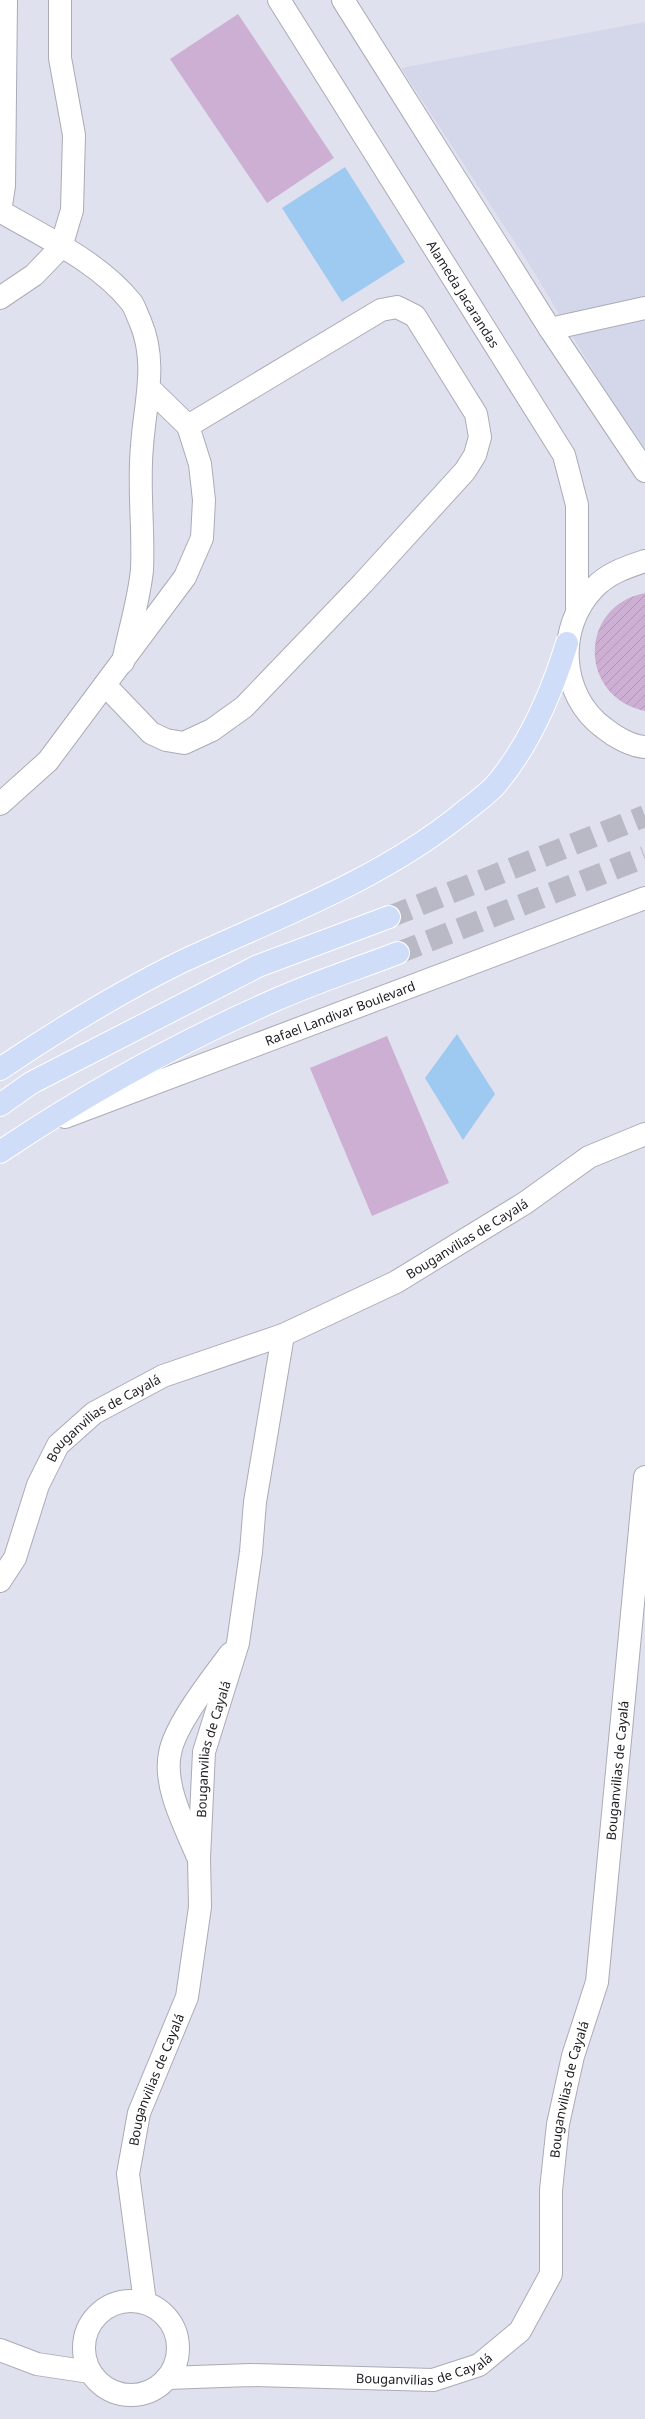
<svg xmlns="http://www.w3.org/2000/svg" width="645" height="2419" font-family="'Noto Sans',sans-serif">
	<defs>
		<pattern id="garden-furrows" width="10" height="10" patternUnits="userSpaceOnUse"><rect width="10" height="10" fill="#ccafd3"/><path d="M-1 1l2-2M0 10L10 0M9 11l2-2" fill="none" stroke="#af96b5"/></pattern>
	</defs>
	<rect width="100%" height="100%" fill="#e0e1ee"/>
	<!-- built -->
	<polygon fill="#d4d6ea" points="645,22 645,457 529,264 401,68"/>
	<!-- garden -->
	<path fill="url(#garden-furrows)" d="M645,593V711C578,697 578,606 645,593Z"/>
	<!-- pitch -->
	<g fill="#ccafd3">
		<polygon points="238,14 334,158 267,203 170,59"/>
		<polygon points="387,1036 449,1183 372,1216 310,1068"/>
	</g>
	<!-- water -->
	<g fill="#9ecaf1">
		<polygon points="345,167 405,262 342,302 282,208"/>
		<polygon points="457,1034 495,1094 463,1140 425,1078"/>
	</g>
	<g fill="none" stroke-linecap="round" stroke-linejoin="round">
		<!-- major-tunnel -->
		<g stroke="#b9b9c5" stroke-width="22" stroke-dasharray="22 11" stroke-linecap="butt">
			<polyline points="389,917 645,816"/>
			<polyline points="398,953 645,857"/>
		</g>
		<!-- minor casing -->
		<g stroke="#aaabb8" stroke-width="24">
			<g id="minor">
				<path id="s1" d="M279,0L564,455L577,505V611"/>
				<polyline points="343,0 550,329 645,471"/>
				<path d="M0,211C44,237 98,261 131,302C135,307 137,315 140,321C158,363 145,402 142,446C138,487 144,528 142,570C139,600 129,632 123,662"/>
				<polyline points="0,211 4,186 6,0"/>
				<polyline points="0,298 34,275 61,247 72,210 74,135 60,58 60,0"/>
				<polyline points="550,329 645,308"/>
				<path d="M645,561C627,567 608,573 594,588C556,627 559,695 604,728C615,737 631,746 645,747"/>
				<polyline points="105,685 151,733 166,740 184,743 212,730 244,707 363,583 465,471 475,455 480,437 476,414 415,316 397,307 381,310 188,426"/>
				<polyline points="0,804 48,761 185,577 202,538 204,500 200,464 188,426 150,389"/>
				<path id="s2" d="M65,1117L645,898"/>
				<path id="s3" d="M0,1581L15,1558L38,1485L58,1445L94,1413L163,1376L283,1335L396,1282L525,1203L589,1157L645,1134"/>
				<path d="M197,1855C185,1826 163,1786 170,1753C175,1725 212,1678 230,1654"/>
				<circle cx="131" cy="2348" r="47"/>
				<path id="s4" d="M145,2302L128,2174L139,2113L187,1997L200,1907L199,1858L204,1752L238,1643L251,1552L255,1502L283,1335"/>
				<polyline points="0,2350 37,2364 90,2372"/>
				<path id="s5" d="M167,2378L250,2375L433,2380L479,2365L520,2331L551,2274V2190L558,2124L573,2056L597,1982L645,1477"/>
			</g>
		</g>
		<!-- major casing -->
		<g stroke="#fff" stroke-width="24">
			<g id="major">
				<path d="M0,1069C58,1030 118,993 181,962C275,918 378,881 460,815C473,804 489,794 499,781C532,740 552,692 567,643"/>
				<polyline points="0,1105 31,1083 258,966 389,917"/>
				<path d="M0,1152C86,1094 178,1043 273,1001C313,983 356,969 398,953"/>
			</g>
		</g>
		<!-- minor -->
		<use href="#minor" stroke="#fff" stroke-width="22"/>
		<!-- major -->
		<use href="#major" stroke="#d0ddf9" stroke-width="22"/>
	</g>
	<g text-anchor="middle" stroke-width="3" stroke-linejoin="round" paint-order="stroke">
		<!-- street labels -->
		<g font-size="13" fill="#1b1b20" stroke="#fff">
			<text dy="5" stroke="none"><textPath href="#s1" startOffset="347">Alameda Jacarandas</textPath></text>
			<text dy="5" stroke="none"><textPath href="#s2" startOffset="294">Rafael Landivar Boulevard</textPath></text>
			<text dy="5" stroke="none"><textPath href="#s3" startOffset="610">Bouganvilias de Cayalá</textPath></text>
			<text dy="5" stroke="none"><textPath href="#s3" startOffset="201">Bouganvilias de Cayalá</textPath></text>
			<text dy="5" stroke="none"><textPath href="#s4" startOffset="567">Bouganvilias de Cayalá</textPath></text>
			<text dy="5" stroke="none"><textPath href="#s5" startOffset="943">Bouganvilias de Cayalá</textPath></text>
			<text dy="5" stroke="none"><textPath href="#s4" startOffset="228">Bouganvilias de Cayalá</textPath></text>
			<text dy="5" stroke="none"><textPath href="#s5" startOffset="619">Bouganvilias de Cayalá</textPath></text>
			<text dy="5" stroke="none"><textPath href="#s5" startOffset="259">Bouganvilias de Cayalá</textPath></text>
		</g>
	</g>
</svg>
